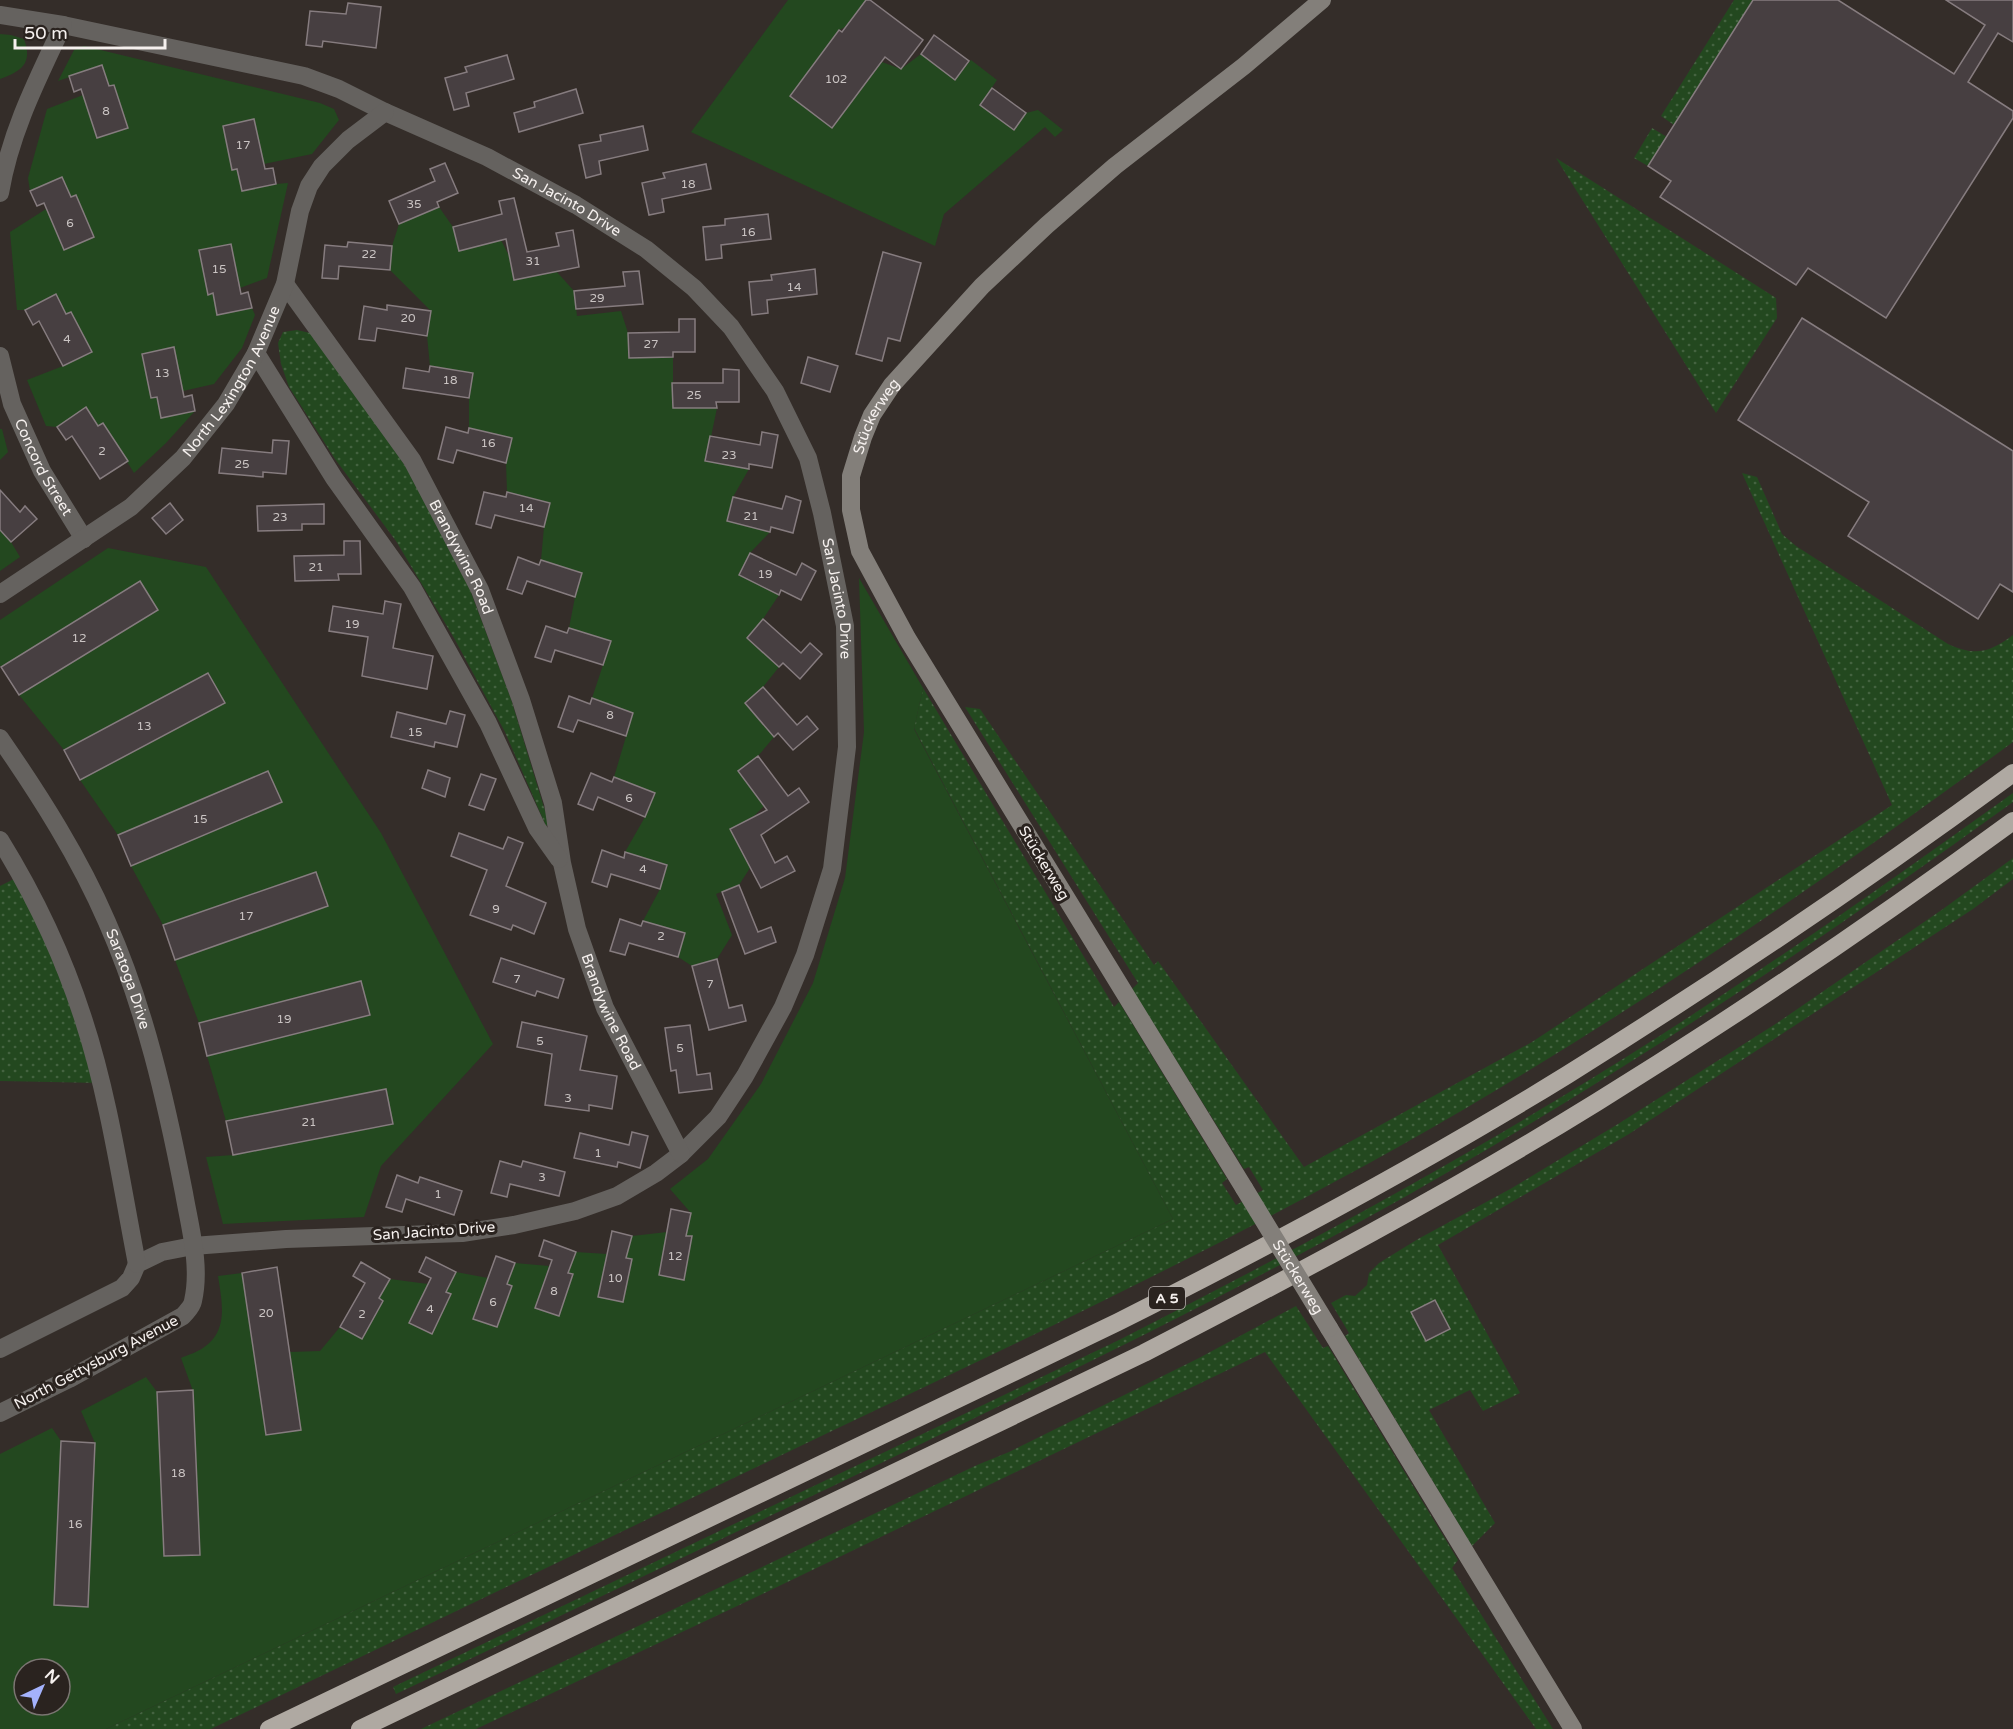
<svg xmlns="http://www.w3.org/2000/svg" width="2013" height="1729" font-family="'Varela Round',sans-serif">
	<defs>
		<pattern id="grass-dots" width="8" height="8" patternUnits="userSpaceOnUse" patternTransform="scale(1.5)"><rect width="8" height="8" fill="#23481f"/><path d="M2 2h.1M6 6h.1" fill="none" stroke="#446340" stroke-width="1.8" stroke-linecap="round"/></pattern>
	</defs>
	<rect width="100%" height="100%" fill="#342d29"/>
	<!-- grass -->
	<g fill="url(#grass-dots)">
		<polygon points="1734,0 1753,0 1674,125 1661,116"/>
		<polygon points="1652,128 1667,137 1648,166 1634,158"/>
		<polygon points="1556,158 1776,298 1777,318 1716,413"/>
		<polygon points="297,330 310,333 355,393 406,467 470,590 511,699 549,824 546,826 505,732 454,638 396,541 335,459 289,387 281,364 278,343 283,332"/>
		<path d="M1742,473L1757,477L1782,534L1796,546L1948,644C1976,657 1990,652 2013,635V742C1816,887 1613,1026 1400,1146C1216,1249 1026,1339 836,1429C627,1529 419,1629 211,1729H106L1173,1219L914,728L923,688L1114,1007L1119,1002L1227,1179L1222,1183L1236,1205L1263,1190L1249,1167L1244,1169L1132,989L1138,983L965,707L980,709L1154,965L1158,961L1304,1167L1532,1042L1892,805Z"/>
		<path d="M2013,793V802C1804,953 1590,1095 1365,1219C1191,1315 1012,1400 833,1486C687,1555 542,1625 396,1694L393,1687L1119,1340C1304,1246 1486,1147 1661,1035C1781,958 1897,876 2013,793Z"/>
		<polygon points="2013,858 2013,879 1973,909 1629,1134 1438,1245 1520,1393 1483,1411 1470,1390 1429,1410 1495,1523 1472,1546 1345,1336 1349,1333 1331,1303 1346,1295 1355,1296 1367,1285 1369,1273 1379,1263 1418,1239 1512,1188 1618,1124 1777,1023 1943,909"/>
		<polygon points="22,875 101,1083 0,1081 0,886"/>
		<polygon points="1296,1306 1323,1348 1328,1346 1458,1560 1452,1568 1553,1729 1536,1729 1265,1352 750,1600 476,1729 421,1729 977,1465 1009,1452 1199,1358"/>
	</g>
	<!-- garden -->
	<g fill="#23481f" fill-rule="evenodd">
		<polygon points="788,0 866,0 845,27 839,30 790,96 832,128 882,62 901,69 921,54 955,79 971,60 997,80 980,105 1014,130 1026,113 1038,110 1063,130 1055,137 1045,127 944,214 935,246 691,132"/>
		<path d="M0,34L11,35L24,39C33,63 22,71 0,79Z"/>
		<polygon points="84,46 320,103 334,109 339,120 312,154 264,164 254,120 223,126 232,170 237,169 242,191 276,184 288,183 267,278 240,288 231,244 199,250 208,294 213,293 217,315 252,308 255,315 242,348 214,384 183,391 173,347 142,354 151,398 157,397 161,418 195,411 166,443 134,473 103,423 98,426 86,408 57,427 46,426 27,380 63,366 92,351 71,312 66,314 56,294 25,310 17,310 10,232 46,209 64,250 71,197 62,178 30,191 28,178 47,109 83,95 97,138 128,128 114,85 109,86 102,66 58,81 74,50"/>
		<polygon points="439,207 453,227 459,251 501,240 509,256 514,280 557,272 574,291 577,316 621,311 628,333 629,358 673,357 673,408 717,408 706,461 749,469 733,497 727,521 770,532 750,553 739,575 779,595 763,619 747,638 779,667 763,687 745,703 774,737 758,756 738,771 764,806 752,818 730,829 750,868 739,885 716,894 732,935 717,959 692,966 678,957 685,933 643,921 660,889 667,866 625,852 645,817 654,794 614,777 633,713 592,698 611,641 569,628 575,597 582,573 541,560 544,527 550,503 507,492 506,463 512,438 469,428 469,398 473,373 430,366 427,336 431,311 390,270 392,246 399,224"/>
		<polygon points="0,429 2,429 8,452 0,460"/>
		<polygon points="0,530 11,542 20,557 0,571"/>
		<polygon points="108,548 206,567 381,833 493,1044 381,1166 364,1217 223,1224 206,1157 233,1155 393,1124 386,1089 226,1121 207,1056 369,1015 361,981 199,1023 175,960 328,906 316,872 163,925 131,866 281,802 268,771 118,835 80,780 224,703 209,673 64,750 19,695 157,610 1,667 0,665 0,620"/>
		<path d="M859,578L923,688L914,729L1173,1219L106,1729H0V1454L52,1428L61,1441L54,1605L88,1607L95,1443L81,1411L146,1377L157,1392L164,1556L199,1555L193,1391L181,1358C188,1355 197,1352 203,1348C229,1331 222,1302 218,1276L242,1273L266,1435L301,1430L290,1352L320,1351L340,1327L362,1339L383,1301L379,1298L390,1279L428,1284L409,1323L431,1334L450,1295L446,1292L456,1272L488,1278L473,1318L497,1327L507,1284L515,1263L549,1266L535,1308L559,1315L573,1275L568,1273L576,1252L607,1254L598,1297L631,1259L626,1258L632,1236L667,1232L659,1275L691,1236H686L691,1213L670,1189L708,1159L761,1084L813,983L845,878L864,732ZM24,1669H60V1705H24Z"/>
	</g>
	<!-- building -->
	<g fill="#473f41" stroke="#867c7f" stroke-width="1.5">
		<polygon points="866,0 870,0 923,40 901,69 885,57 832,128 790,96 839,30 842,32"/>
		<polygon points="1753,0 1838,0 1954,74 1985,25 1946,0 2013,0 2013,42 1998,33 1968,82 2013,111 2013,118 1886,318 1808,268 1796,285 1660,197 1671,181 1648,166"/>
		<polygon points="348,3 381,7 376,48 323,41 322,47 306,45 310,11 346,14"/>
		<polygon points="934,35 969,61 955,80 921,54"/>
		<polygon points="507,55 514,79 466,93 469,106 454,110 445,78 467,72 465,67"/>
		<polygon points="102,65 109,86 114,85 128,128 97,138 81,89 74,92 69,76"/>
		<polygon points="992,88 1026,113 1014,130 980,105"/>
		<polygon points="576,89 583,113 519,132 514,113 535,107 534,102"/>
		<polygon points="254,119 265,169 273,168 276,184 242,191 237,169 232,170 223,126"/>
		<polygon points="643,126 648,150 599,161 601,174 586,178 579,145 601,141 600,135"/>
		<polygon points="445,163 458,193 437,202 439,207 399,224 389,201 435,181 430,169"/>
		<polygon points="706,164 711,189 662,199 664,212 649,215 642,183 665,178 663,173"/>
		<polygon points="62,177 71,197 76,195 94,237 64,250 44,203 37,206 30,191"/>
		<polygon points="514,198 527,252 559,246 556,233 573,230 579,267 514,280 506,239 459,251 453,227 502,214 499,201"/>
		<polygon points="768,214 771,239 721,245 722,258 706,260 703,227 725,225 725,219"/>
		<polygon points="348,242 392,246 390,270 339,266 338,279 322,278 325,245 347,247"/>
		<polygon points="231,244 241,294 248,292 252,308 217,315 213,293 208,295 199,250"/>
		<polygon points="883,252 921,263 900,341 888,338 882,361 856,354"/>
		<polygon points="815,269 817,294 767,300 768,313 752,315 749,282 772,280 771,275"/>
		<polygon points="639,271 643,304 576,309 574,291 625,286 623,272"/>
		<polygon points="56,294 66,314 71,312 92,352 63,366 39,321 33,325 25,310"/>
		<polygon points="387,305 431,311 427,336 377,328 375,341 359,339 364,306 387,310"/>
		<polygon points="1802,318 2013,451 2013,592 2000,584 1978,619 1848,536 1869,502 1738,420"/>
		<polygon points="679,319 695,319 695,352 673,352 673,357 629,358 628,333 679,332"/>
		<polygon points="174,347 184,397 192,395 195,411 161,418 157,397 151,398 142,354"/>
		<polygon points="808,357 838,366 830,392 801,383"/>
		<polygon points="430,366 473,373 469,398 403,388 406,368 429,372"/>
		<polygon points="723,369 739,370 739,402 716,402 717,408 673,408 672,383 723,383"/>
		<polygon points="86,407 98,426 103,423 128,461 100,479 72,436 66,440 57,427"/>
		<polygon points="446,427 468,433 469,428 512,438 506,463 457,450 453,463 438,459"/>
		<polygon points="762,432 778,435 772,468 749,464 749,469 705,461 710,436 760,445"/>
		<polygon points="273,440 289,441 286,474 263,472 263,477 219,473 222,448 272,453"/>
		<polygon points="0,490 20,512 25,506 37,519 11,542 0,530"/>
		<polygon points="484,492 506,497 507,492 550,503 544,527 495,515 491,528 476,524"/>
		<polygon points="786,496 801,501 793,533 771,527 770,532 727,521 733,497 782,509"/>
		<polygon points="170,503 183,520 166,534 152,518"/>
		<polygon points="324,504 324,524 302,524 302,530 258,531 257,506"/>
		<polygon points="344,541 360,541 361,574 338,574 339,580 295,581 294,556 344,555"/>
		<polygon points="750,553 796,575 802,563 816,571 801,600 781,590 779,595 739,575"/>
		<polygon points="518,557 539,565 541,560 582,573 575,597 527,581 522,594 507,589"/>
		<polygon points="140,581 158,610 19,695 1,667"/>
		<polygon points="385,601 401,604 393,648 433,656 427,689 362,676 368,637 329,631 333,606 383,614"/>
		<polygon points="763,619 801,653 810,643 822,654 800,679 783,663 779,667 747,638"/>
		<polygon points="546,626 567,633 569,628 611,641 603,665 555,650 551,662 535,657"/>
		<polygon points="208,673 225,703 80,780 64,750"/>
		<polygon points="763,687 797,725 807,716 818,729 793,750 778,733 774,737 745,703"/>
		<polygon points="569,696 590,704 592,698 633,713 626,736 578,720 573,732 558,727"/>
		<polygon points="450,711 465,715 457,747 435,742 434,747 391,737 397,712 446,724"/>
		<polygon points="758,756 788,796 799,788 809,802 761,835 775,863 787,856 795,871 761,888 730,829 767,810 738,771"/>
		<polygon points="428,770 450,778 445,797 422,788"/>
		<polygon points="268,771 282,802 131,866 118,835"/>
		<polygon points="591,773 612,782 614,777 655,793 645,817 598,797 593,810 578,804"/>
		<polygon points="481,774 496,779 484,810 469,805"/>
		<polygon points="459,833 503,849 508,837 523,843 506,886 546,903 534,934 513,925 511,930 470,915 487,870 451,856"/>
		<polygon points="602,850 624,858 625,852 667,865 660,889 611,874 607,887 592,882"/>
		<polygon points="316,872 328,906 175,960 163,925"/>
		<polygon points="739,885 758,932 771,927 776,942 745,954 722,892"/>
		<polygon points="620,919 641,926 643,921 685,933 678,957 629,943 625,955 610,951"/>
		<polygon points="501,958 564,979 558,998 537,991 535,996 493,982"/>
		<polygon points="717,959 729,1008 742,1005 746,1021 709,1030 692,966"/>
		<polygon points="361,981 370,1015 207,1056 199,1023"/>
		<polygon points="522,1022 587,1036 580,1070 617,1076 612,1109 589,1105 589,1111 545,1105 552,1054 517,1047"/>
		<polygon points="690,1025 697,1075 710,1073 712,1089 679,1093 676,1070 671,1071 665,1028"/>
		<polygon points="386,1089 393,1124 233,1155 226,1121"/>
		<polygon points="632,1132 648,1136 640,1168 618,1162 617,1167 574,1158 580,1133 629,1145"/>
		<polygon points="500,1161 521,1167 523,1161 565,1172 559,1196 510,1184 507,1197 491,1193"/>
		<polygon points="397,1175 418,1183 420,1177 462,1191 454,1215 406,1199 402,1212 386,1207"/>
		<polygon points="671,1209 691,1213 686,1236 692,1236 684,1280 659,1275"/>
		<polygon points="612,1231 632,1236 626,1258 632,1259 623,1302 598,1297"/>
		<polygon points="544,1240 576,1252 568,1273 573,1274 559,1316 535,1308 552,1260 539,1256"/>
		<polygon points="496,1256 515,1263 507,1284 512,1286 497,1327 473,1319"/>
		<polygon points="426,1257 456,1272 446,1292 451,1294 432,1334 409,1323 431,1278 419,1272"/>
		<polygon points="361,1262 390,1279 379,1298 383,1301 362,1339 340,1327 365,1283 353,1276"/>
		<polygon points="277,1267 301,1430 266,1435 242,1273"/>
		<polygon points="1435,1300 1450,1329 1426,1341 1411,1312"/>
		<polygon points="193,1390 200,1555 164,1556 157,1392"/>
		<polygon points="61,1441 95,1443 88,1607 54,1605"/>
	</g>
	<g fill="none" stroke-linecap="round" stroke-linejoin="round">
		<!-- street -->
		<g stroke="#65625f" stroke-width="18">
			<path id="s1" d="M0,15L63,25L304,76L339,89L385,112L487,157L576,205L646,249L694,288L731,327L775,391L808,458L822,513L845,626L847,747L832,869L805,955L783,1007L745,1076L718,1117L681,1154L656,1173L617,1196L575,1211L514,1225L462,1233L286,1239L193,1246L162,1252L137,1264L131,1278L122,1288L0,1349"/>
			<path d="M0,193C10,133 37,80 63,25"/>
			<path id="s2" d="M285,284L412,460L480,590L521,700L553,803L562,863L577,929L605,1008L681,1154"/>
			<polyline points="256,353 334,478 412,587 488,723 537,828 559,859"/>
			<path id="s3" d="M0,356L12,404L42,471L84,539"/>
			<path id="s4" d="M0,594L131,507L183,458L226,404L256,353L285,284L300,211L309,186L322,166L348,140L385,112"/>
			<path id="s5" d="M0,738C40,796 79,857 107,922C145,1008 166,1101 184,1193C190,1228 201,1266 193,1301C192,1307 187,1311 183,1316L69,1379L0,1413"/>
			<path d="M0,840C34,895 63,956 83,1018C109,1097 121,1182 137,1264"/>
		</g>
		<!-- secondary -->
		<g stroke="#837f7a" stroke-width="18">
			<path id="s6" d="M1244,1188L907,638L860,551L851,510V476L863,437L872,415L892,385L982,286L1047,225L1115,166L1244,66L1322,0"/>
			<polyline points="1329,1328 1573,1729"/>
		</g>
		<!-- highway -->
		<g stroke="#afa9a2" stroke-width="18">
			<path d="M269,1729L1118,1322C1271,1245 1421,1165 1567,1075C1719,980 1868,880 2013,773"/>
			<path d="M360,1729L1144,1353C1297,1274 1450,1193 1597,1102C1739,1014 1878,920 2013,821"/>
		</g>
		<!-- secondary-bridge -->
		<path stroke="#837f7a" stroke-width="18" id="s7" d="M1244,1188L1329,1328"/>
	</g>
	<g text-anchor="middle" stroke-width="6" stroke-linejoin="round" paint-order="stroke">
		<!-- number labels -->
		<g font-size="12" fill="#cac4c3">
			<text x="836" y="83">102</text>
			<text x="106" y="115">8</text>
			<text x="243" y="149">17</text>
			<text x="688" y="188">18</text>
			<text x="414" y="208">35</text>
			<text x="70" y="227">6</text>
			<text x="748" y="236">16</text>
			<text x="369" y="258">22</text>
			<text x="533" y="265">31</text>
			<text x="219" y="273">15</text>
			<text x="794" y="291">14</text>
			<text x="597" y="302">29</text>
			<text x="408" y="322">20</text>
			<text x="67" y="343">4</text>
			<text x="651" y="348">27</text>
			<text x="162" y="377">13</text>
			<text x="450" y="384">18</text>
			<text x="694" y="399">25</text>
			<text x="488" y="447">16</text>
			<text x="102" y="455">2</text>
			<text x="729" y="459">23</text>
			<text x="242" y="468">25</text>
			<text x="526" y="512">14</text>
			<text x="751" y="520">21</text>
			<text x="280" y="521">23</text>
			<text x="316" y="571">21</text>
			<text x="765" y="578">19</text>
			<text x="352" y="628">19</text>
			<text x="79" y="642">12</text>
			<text x="610" y="719">8</text>
			<text x="144" y="730">13</text>
			<text x="415" y="736">15</text>
			<text x="629" y="802">6</text>
			<text x="200" y="823">15</text>
			<text x="643" y="873">4</text>
			<text x="496" y="913">9</text>
			<text x="246" y="920">17</text>
			<text x="661" y="940">2</text>
			<text x="517" y="983">7</text>
			<text x="710" y="988">7</text>
			<text x="284" y="1023">19</text>
			<text x="540" y="1045">5</text>
			<text x="680" y="1052">5</text>
			<text x="568" y="1102">3</text>
			<text x="309" y="1126">21</text>
			<text x="598" y="1157">1</text>
			<text x="542" y="1181">3</text>
			<text x="438" y="1198">1</text>
			<text x="675" y="1260">12</text>
			<text x="615" y="1282">10</text>
			<text x="554" y="1295">8</text>
			<text x="493" y="1306">6</text>
			<text x="430" y="1313">4</text>
			<text x="266" y="1317">20</text>
			<text x="362" y="1318">2</text>
			<text x="178" y="1477">18</text>
			<text x="75" y="1528">16</text>
		</g>
		<!-- shield labels -->
		<rect fill="#2a231f" stroke="#b8b2b0" stroke-width="1.5" x="1149" y="1287" width="36" height="22" rx="4.5"/>
		<g font-size="14" font-weight="bold" fill="#f5f0ee">
			<text x="1167" y="1303">A 5</text>
		</g>
		<!-- street labels -->
		<g font-size="15" fill="#f5f0ee" stroke="#2a231f">
			<text dy="5" stroke="none"><textPath href="#s1" startOffset="602">San Jacinto Drive</textPath></text>
			<text dy="5" stroke="none"><textPath href="#s4" startOffset="320">North Lexington Avenue</textPath></text>
			<text dy="5" stroke="none"><textPath href="#s6" startOffset="885">Stückerweg</textPath></text>
			<text dy="5" stroke="none"><textPath href="#s3" startOffset="120">Concord Street</textPath></text>
			<text dy="5" stroke="none"><textPath href="#s2" startOffset="326">Brandywine Road</textPath></text>
			<text dy="5" stroke="none"><textPath href="#s1" startOffset="1106">San Jacinto Drive</textPath></text>
			<text transform="translate(1044 863) rotate(59)" y="5">Stückerweg</text>
			<text dy="5" stroke="none"><textPath href="#s5" startOffset="274">Saratoga Drive</textPath></text>
			<text dy="5" stroke="none"><textPath href="#s2" startOffset="807">Brandywine Road</textPath></text>
			<text transform="translate(434 1231) rotate(-4)" y="5">San Jacinto Drive</text>
			<text dy="5" stroke="none"><textPath href="#s7" startOffset="104">Stückerweg</textPath></text>
			<text transform="translate(96 1362) rotate(-28)" y="5">North Gettysburg Avenue</text>
		</g>
	</g>
	<!-- north arrow -->
	<g transform="translate(42 1687) rotate(44)"><circle r="28" fill="#2a231f" stroke="#7b7572" stroke-width="1.5"/>
	<path d="M0-4.5L10 22L0 15L-10 22Z" fill="#a4b2fc"/>
	<text y="-9" font-size="16" font-weight="bold" text-anchor="middle" fill="#f5f0ee">N</text>
	</g>
	<!-- scale -->
	<path d="M15 39v9h150v-9" fill="none" stroke="#f5f0ee" stroke-width="3"/>
	<text x="24" y="39" font-size="18" fill="#f5f0ee" stroke="#2a231f" stroke-width="4.5" paint-order="stroke">50 m</text>
</svg>
